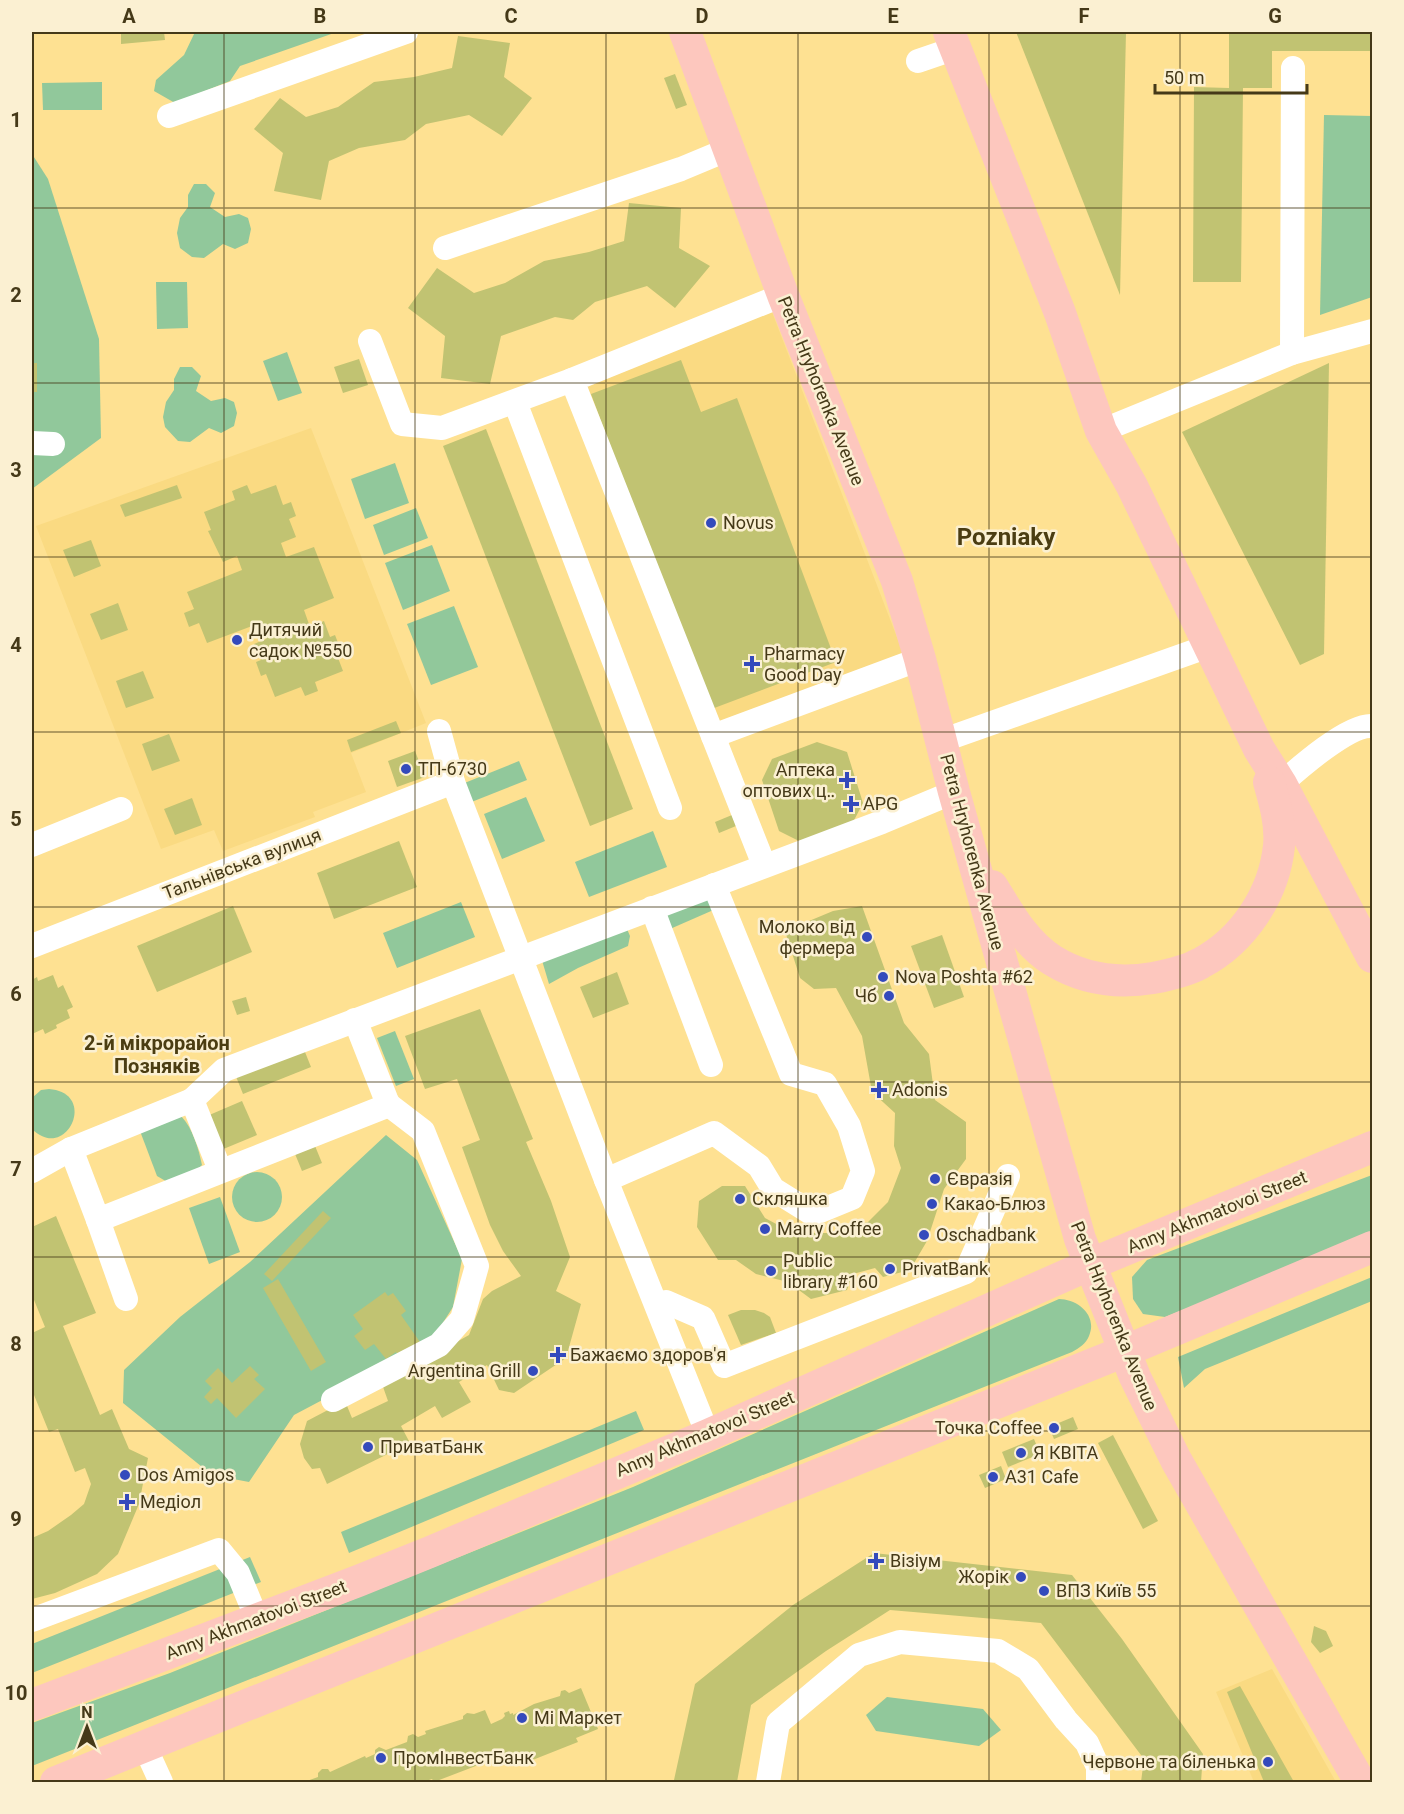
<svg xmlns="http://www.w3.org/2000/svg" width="1404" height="1814" font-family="Roboto,sans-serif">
	<rect width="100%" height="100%" fill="#fee192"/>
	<!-- built -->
	<g fill="#fada82">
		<polygon points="767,299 908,666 713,736 572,380"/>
		<polygon points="311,428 426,723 351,753 366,792 313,812 315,817 223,851 214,830 161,849 36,526"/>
		<polygon points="1272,1669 1336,1782 1254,1782 1216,1692"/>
	</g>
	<!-- green -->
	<g fill="#91c89b">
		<polygon points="195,32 337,32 240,66 230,81 175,103 154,91 156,80 184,55"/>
		<polygon points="102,82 102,110 43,110 42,83"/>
		<polygon points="1324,115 1372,116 1372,297 1320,315"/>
		<polygon points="32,154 48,179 99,339 101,438 32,489"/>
		<polygon points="194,184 206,184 215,193 210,207 225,217 239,214 248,218 251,229 248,243 235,249 223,244 204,258 192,257 180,248 177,233 180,218 188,207 188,195"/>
		<polygon points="156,282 187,282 188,328 157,329"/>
		<polygon points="287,352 302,393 278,401 263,361"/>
		<polygon points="180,367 192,367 201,376 196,391 211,401 225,398 234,402 237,413 234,426 221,433 209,428 190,442 178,441 165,427 163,417 166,402 174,390 174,379"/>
		<polygon points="395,463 409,503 365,519 351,479"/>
		<polygon points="416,508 428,538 384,555 373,525"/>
		<polygon points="432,545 450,591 403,610 385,563"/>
		<polygon points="454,606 478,667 431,685 407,624"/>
		<polygon points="519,761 527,780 469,803 462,784"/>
		<polygon points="526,797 545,841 502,859 484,814"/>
		<polygon points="653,831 667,867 589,897 575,862"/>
		<polygon points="705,893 718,908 670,929 666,914"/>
		<polygon points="461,902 475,937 397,968 383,933"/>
		<polygon points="627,929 630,936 628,946 578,968 549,984 541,957"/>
		<polygon points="395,1031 414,1079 396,1086 377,1038"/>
		<path d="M49,1089C99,1093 66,1163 32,1129V1098L41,1090Z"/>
		<path d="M181,1116C193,1129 198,1147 202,1165L196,1171L169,1183L157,1176L140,1131Z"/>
		<polygon points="386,1135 417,1160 462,1259 453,1307 430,1343 294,1415 249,1482 212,1475 123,1403 124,1370 180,1317 250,1262"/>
		<circle cx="257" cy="1197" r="25"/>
		<polygon points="1372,1175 1372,1236 1165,1317 1143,1314 1133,1299 1132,1277 1147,1260"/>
		<polygon points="220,1197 240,1252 209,1264 189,1208"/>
		<polygon points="1372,1277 1372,1301 1205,1369 1184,1388 1178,1357"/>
		<path d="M1059,1299C1077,1299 1098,1315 1089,1336C1086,1344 1079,1348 1072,1352L32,1766V1723L170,1673L633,1487Z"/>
		<polygon points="636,1411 644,1430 349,1553 341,1532"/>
		<polygon points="250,1557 261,1582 32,1673 32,1644"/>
		<polygon points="887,1697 983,1709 1001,1730 979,1746 876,1731 866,1715"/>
	</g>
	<!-- building -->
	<g fill="#c1c372">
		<polygon points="121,32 164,32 165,40 121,44"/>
		<polygon points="1016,32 1126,32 1120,295"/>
		<polygon points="1229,32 1372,32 1372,51 1272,51 1272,88 1243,88 1241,282 1193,282 1194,87 1229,88"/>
		<polygon points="458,36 510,43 504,77 532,98 502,136 469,115 426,124 405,140 359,148 329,161 321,200 274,191 283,153 254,129 280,98 306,117 338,107 374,82 414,77 452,68"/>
		<polygon points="675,74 687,105 676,109 664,78"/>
		<polygon points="629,203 681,208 679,248 710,266 675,308 647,286 595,302 573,320 555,317 501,336 490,384 441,378 445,336 408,308 437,268 474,293 505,283 544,261 589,252 624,241"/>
		<polygon points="359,359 368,385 343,393 334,367"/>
		<polygon points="681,360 701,412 737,398 836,662 709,710 591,394"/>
		<rect x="32" y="363" width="5" height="29"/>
		<polygon points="1329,363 1324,654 1300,665 1182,432"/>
		<polygon points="486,429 633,809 590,826 443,446"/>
		<polygon points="177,485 182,498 125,517 120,505"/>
		<polygon points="247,485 251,494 276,485 283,505 291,502 296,516 289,519 296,537 281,543 286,557 314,547 334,598 304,610 310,627 324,621 330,637 335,635 340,648 335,650 343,671 315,682 318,691 305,696 301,687 275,697 266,674 261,676 256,662 261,660 254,644 266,639 260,623 207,643 199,623 189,627 184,613 194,609 187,592 242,570 237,556 223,562 208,531 211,530 204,512 235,500 232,491"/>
		<polygon points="91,540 101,566 74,577 63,550"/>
		<polygon points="118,603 128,630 101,640 90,614"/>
		<polygon points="143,671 154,698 126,708 116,681"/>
		<polygon points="396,721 401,733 351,752 347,740"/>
		<polygon points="169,734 180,761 152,771 142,744"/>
		<polygon points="817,742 847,752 863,803 851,826 803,843 779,831 762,780 772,759"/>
		<polygon points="415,751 425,777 397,787 388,761"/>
		<polygon points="192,798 202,825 175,835 164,809"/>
		<polygon points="732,815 736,826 719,833 715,822"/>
		<polygon points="399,841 417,887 334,919 317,873"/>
		<polygon points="233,906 252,952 157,992 137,946"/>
		<polygon points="862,906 904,1023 929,1054 935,1100 966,1122 966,1159 944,1189 927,1241 910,1270 883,1277 875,1268 853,1274 847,1290 811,1299 788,1282 756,1274 736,1260 718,1260 697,1227 699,1201 722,1186 745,1186 765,1218 793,1233 830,1233 868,1222 888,1202 901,1168 894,1146 895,1113 872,1092 862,1036 836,988 814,989 800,978 785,931 833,911"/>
		<polygon points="942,935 964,997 934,1008 911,946"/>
		<polygon points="617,972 629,1004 593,1018 580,987"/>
		<polygon points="53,975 58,988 63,985 73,1007 67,1010 70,1018 56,1025 57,1028 45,1034 43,1029 32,1034 32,980 37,977 38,981"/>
		<polygon points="246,997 250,1011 237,1015 232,1001"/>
		<polygon points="480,1009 533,1139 526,1142 551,1201 570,1257 556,1291 581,1304 566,1358 514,1393 499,1390 487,1365 459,1382 471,1402 442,1418 435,1406 401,1426 410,1443 327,1484 320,1468 312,1469 304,1458 300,1444 307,1421 345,1401 352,1418 388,1401 382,1384 469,1335 483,1299 492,1291 521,1276 503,1251 490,1225 462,1147 480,1140 457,1079 425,1089 405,1036"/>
		<polygon points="303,1047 311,1067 243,1094 235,1074"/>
		<polygon points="242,1101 257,1135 221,1150 207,1116"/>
		<polygon points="313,1141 322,1163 302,1171 293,1149"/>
		<polygon points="323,1211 331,1218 272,1281 264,1274"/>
		<polygon points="56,1216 96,1313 63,1326 100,1415 112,1409 129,1449 148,1458 139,1504 118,1554 97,1574 55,1593 32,1599 32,1538 48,1531 71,1515 84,1504 91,1484 85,1468 75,1472 58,1429 49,1432 32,1390 32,1333 45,1327 32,1295 32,1227"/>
		<polygon points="278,1279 326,1362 311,1371 263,1288"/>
		<polygon points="385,1292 388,1296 393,1293 406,1311 401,1315 420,1342 400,1357 396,1352 386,1359 374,1344 365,1350 354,1336 363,1329 353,1315"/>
		<polygon points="741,1310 755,1310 764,1313 770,1317 776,1333 741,1345 728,1315"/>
		<polygon points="250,1366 259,1375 254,1379 265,1389 236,1418 217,1398 211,1404 204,1397 212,1388 205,1381 218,1368 232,1383"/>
		<polygon points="1073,1417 1078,1429 1054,1439 1049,1427"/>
		<polygon points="1113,1435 1158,1521 1143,1529 1098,1443"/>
		<polygon points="1034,1439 1040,1454 1008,1467 1002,1452"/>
		<polygon points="1001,1466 1006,1479 985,1488 979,1475"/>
		<polygon points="874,1553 1072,1575 1122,1639 1203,1754 1201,1782 1141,1782 1144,1759 1041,1623 890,1610 826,1651 751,1705 737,1782 689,1782 674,1780 695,1684 793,1605"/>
		<polygon points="1314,1626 1326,1631 1333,1646 1320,1653 1311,1642"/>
		<polygon points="1240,1686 1294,1782 1264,1782 1227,1692"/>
		<polygon points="581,1688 598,1729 576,1738 578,1742 530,1761 528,1757 507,1765 501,1750 479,1760 481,1764 434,1782 432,1779 423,1782 304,1782 318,1777 318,1773 322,1769 328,1769 330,1772 365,1756 366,1758 375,1754 375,1750 379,1747 386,1750 407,1742 408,1736 413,1734 418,1737 426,1734 425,1731 463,1719 463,1716 467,1713 474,1714 485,1710 491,1724 502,1719 505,1716 504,1713 509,1711 510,1714 513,1713 513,1715 534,1704 560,1696 561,1691 565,1690 569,1693"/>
	</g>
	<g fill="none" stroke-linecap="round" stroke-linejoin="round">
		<!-- minor -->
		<g stroke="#fff" stroke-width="24">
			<polyline points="918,61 956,48"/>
			<polyline points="169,116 406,32"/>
			<polyline points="445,248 681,169 729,149"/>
			<polyline points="370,341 402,424 442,428 572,380"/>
			<polyline points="1292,353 1372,331"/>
			<polyline points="515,402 670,808"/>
			<polyline points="1101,431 1292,353 1293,68"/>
			<polyline points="32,443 53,444"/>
			<polyline points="439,731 453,782 606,1180 708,1435"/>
			<polyline points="713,736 572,380 783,295"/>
			<polyline points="941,741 1209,646"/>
			<path d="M1281,784C1299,768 1349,724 1372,726"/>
			<polyline points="32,845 121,809"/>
			<polyline points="764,865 713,736 920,659"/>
			<polyline points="652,908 711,1065"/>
			<polyline points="32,946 453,782"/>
			<polyline points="192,1100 220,1170"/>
			<polyline points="71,1149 98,1220 389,1105"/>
			<polyline points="32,1171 71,1149 192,1100 224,1070 882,822 954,792"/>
			<polyline points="606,1180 714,1133 759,1166 773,1189 813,1214 852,1198 863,1171 849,1126 825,1084 791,1074 714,885"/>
			<polyline points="98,1220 126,1299"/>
			<polyline points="657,1305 666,1302 703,1318 724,1366 966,1272 1008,1176"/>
			<polyline points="333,1400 439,1345 462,1319 477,1266 423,1131 389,1105 386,1099 355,1020"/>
			<polyline points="32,1620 219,1550 238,1573 257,1619"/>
			<polyline points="145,1747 161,1782"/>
			<polyline points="768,1782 778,1723 859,1655 900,1642 998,1651 1028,1669 1066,1720 1087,1743 1098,1767 1098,1782"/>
		</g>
		<!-- major -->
		<g stroke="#fdc7be" stroke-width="32">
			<polyline points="685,32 783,295 897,581 920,659 954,792 1080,1239 1135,1377 1176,1460 1360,1782"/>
			<polyline points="949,32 1060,313 1101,431 1132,486 1259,749 1281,784 1372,957"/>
			<path d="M992,886C1009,913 1024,942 1052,960C1084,980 1117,984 1153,978C1169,975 1187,971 1201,963C1244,940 1274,894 1279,846C1281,824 1275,803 1269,782"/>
			<polyline points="32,1705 358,1581 430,1552 708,1435 1091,1264 1372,1147"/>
			<polyline points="56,1782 1125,1351 1372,1247"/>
		</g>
	</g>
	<!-- grid -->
	<path fill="none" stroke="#453918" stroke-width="1.5" stroke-opacity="0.55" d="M224,32V1782M415,32V1782M606,32V1782M798,32V1782M989,32V1782M1180,32V1782M32,208H1372M32,383H1372M32,557H1372M32,732H1372M32,907H1372M32,1082H1372M32,1257H1372M32,1431H1372M32,1606H1372"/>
	<!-- markers -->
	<g fill="#344abc" stroke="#fbf0d2" stroke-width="2">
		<circle cx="711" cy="523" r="6"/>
		<circle cx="237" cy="640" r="6"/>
		<path d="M749 655h6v6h6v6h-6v6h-6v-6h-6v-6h6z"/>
		<circle cx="406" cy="769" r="6"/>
		<path d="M844 771h6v6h6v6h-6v6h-6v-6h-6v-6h6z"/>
		<path d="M848 795h6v6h6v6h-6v6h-6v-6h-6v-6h6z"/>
		<circle cx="867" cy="937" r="6"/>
		<circle cx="883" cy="977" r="6"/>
		<circle cx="889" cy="996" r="6"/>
		<path d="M876 1081h6v6h6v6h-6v6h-6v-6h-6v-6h6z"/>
		<circle cx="935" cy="1179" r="6"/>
		<circle cx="740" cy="1199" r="6"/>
		<circle cx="932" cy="1204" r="6"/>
		<circle cx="765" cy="1229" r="6"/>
		<circle cx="924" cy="1235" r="6"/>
		<circle cx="890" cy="1269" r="6"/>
		<circle cx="771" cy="1271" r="6"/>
		<path d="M555 1346h6v6h6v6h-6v6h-6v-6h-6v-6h6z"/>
		<circle cx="533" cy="1371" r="6"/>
		<circle cx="1054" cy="1428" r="6"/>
		<circle cx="368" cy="1447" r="6"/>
		<circle cx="1021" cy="1453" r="6"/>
		<circle cx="125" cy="1475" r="6"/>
		<circle cx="993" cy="1477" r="6"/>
		<path d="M124 1493h6v6h6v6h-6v6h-6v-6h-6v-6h6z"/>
		<path d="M873 1552h6v6h6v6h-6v6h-6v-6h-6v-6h6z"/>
		<circle cx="1021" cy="1577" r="6"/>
		<circle cx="1044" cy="1591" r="6"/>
		<circle cx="522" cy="1718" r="6"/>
		<circle cx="381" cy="1758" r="6"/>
		<circle cx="1268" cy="1762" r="6"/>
	</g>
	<g text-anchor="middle" stroke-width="5" stroke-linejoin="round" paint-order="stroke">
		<!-- street labels -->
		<g font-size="18" fill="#453918" stroke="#fbf0d2">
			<text transform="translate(821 391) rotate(68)" y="6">Petra Hryhorenka Avenue</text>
			<text transform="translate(972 852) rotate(75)" y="6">Petra Hryhorenka Avenue</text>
			<text transform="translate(242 864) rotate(-21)" y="6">Тальнівська вулиця</text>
			<text transform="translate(1217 1212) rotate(-22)" y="6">Anny Akhmatovoi Street</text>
			<text transform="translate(1114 1316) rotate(68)" y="6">Petra Hryhorenka Avenue</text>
			<text transform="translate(705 1434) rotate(-23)" y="6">Anny Akhmatovoi Street</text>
			<text transform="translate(256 1620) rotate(-21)" y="6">Anny Akhmatovoi Street</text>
		</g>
		<!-- poi labels -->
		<g font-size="18" fill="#453918" stroke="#fbf0d2" text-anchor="start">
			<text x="723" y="529">Novus</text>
			<text x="249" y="636">Дитячий<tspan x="249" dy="21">садок №550</tspan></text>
			<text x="764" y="660">Pharmacy<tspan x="764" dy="21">Good Day</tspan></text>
			<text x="418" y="775">ТП-6730</text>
			<text x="835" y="776" text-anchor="end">Аптека<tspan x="835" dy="21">оптових ц‥</tspan></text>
			<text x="863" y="810">APG</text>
			<text x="855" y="933" text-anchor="end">Молоко від<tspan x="855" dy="21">фермера</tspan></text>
			<text x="895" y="983">Nova Poshta #62</text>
			<text x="877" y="1002" text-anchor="end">Чб</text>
			<text x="892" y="1096">Adonis</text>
			<text x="947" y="1185">Євразія</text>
			<text x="752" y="1205">Скляшка</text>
			<text x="944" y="1210">Какао-Блюз</text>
			<text x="777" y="1235">Marry Coffee</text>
			<text x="936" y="1241">Oschadbank</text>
			<text x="783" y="1267">Public<tspan x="783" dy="21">library #160</tspan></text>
			<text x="902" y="1275">PrivatBank</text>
			<text x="570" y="1361">Бажаємо здоров'я</text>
			<text x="521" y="1377" text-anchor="end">Argentina Grill</text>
			<text x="1042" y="1434" text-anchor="end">Точка Coffee</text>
			<text x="380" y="1453">ПриватБанк</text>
			<text x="1033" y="1459">Я КВІТА</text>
			<text x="137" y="1481">Dos Amigos</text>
			<text x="1005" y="1483">A31 Cafe</text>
			<text x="140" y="1508">Медіол</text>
			<text x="890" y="1567">Візіум</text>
			<text x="1009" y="1583" text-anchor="end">Жорік</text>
			<text x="1056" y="1597">ВПЗ Київ 55</text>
			<text x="534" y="1724">Мі Маркет</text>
			<text x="393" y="1764">ПромІнвестБанк</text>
			<text x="1256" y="1768" text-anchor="end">Червоне та біленька</text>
		</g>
		<!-- neighbourhood labels -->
		<g font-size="20" font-weight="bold" fill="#4b3d12" stroke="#fbf0d2">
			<text x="157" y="1050">2-й мікрорайон<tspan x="157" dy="23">Позняків</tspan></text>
		</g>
		<!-- district labels -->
		<g font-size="24" font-weight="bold" fill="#4b3d12" stroke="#fbf0d2">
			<text x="1006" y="545">Pozniaky</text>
		</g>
	</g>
	<!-- border -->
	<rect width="1404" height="1814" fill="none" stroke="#fbf0d2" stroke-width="66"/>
	<!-- north arrow -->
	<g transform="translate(87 1727)" stroke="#fbf0d2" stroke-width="4.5" paint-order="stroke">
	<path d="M0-4.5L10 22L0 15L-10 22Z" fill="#453918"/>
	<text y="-9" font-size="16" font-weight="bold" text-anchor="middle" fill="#453918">N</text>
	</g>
	<!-- scale -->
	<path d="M1155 84v9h152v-9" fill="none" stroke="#453918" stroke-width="3"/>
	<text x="1164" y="84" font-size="18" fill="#453918" stroke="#fbf0d2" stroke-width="4.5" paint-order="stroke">50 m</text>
	<rect x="33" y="33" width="1338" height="1748" fill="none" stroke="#453918" stroke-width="2"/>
	<g font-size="20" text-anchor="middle" font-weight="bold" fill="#453918">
		<text x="129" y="23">A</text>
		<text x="320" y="23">B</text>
		<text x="511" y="23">C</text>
		<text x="702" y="23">D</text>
		<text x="893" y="23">E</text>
		<text x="1084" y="23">F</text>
		<text x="1275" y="23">G</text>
		<text x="16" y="127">1</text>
		<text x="16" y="302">2</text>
		<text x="16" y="477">3</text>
		<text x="16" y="652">4</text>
		<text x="16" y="826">5</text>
		<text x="16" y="1001">6</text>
		<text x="16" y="1176">7</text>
		<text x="16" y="1351">8</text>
		<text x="16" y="1526">9</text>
		<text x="16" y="1700">10</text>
	</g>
</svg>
